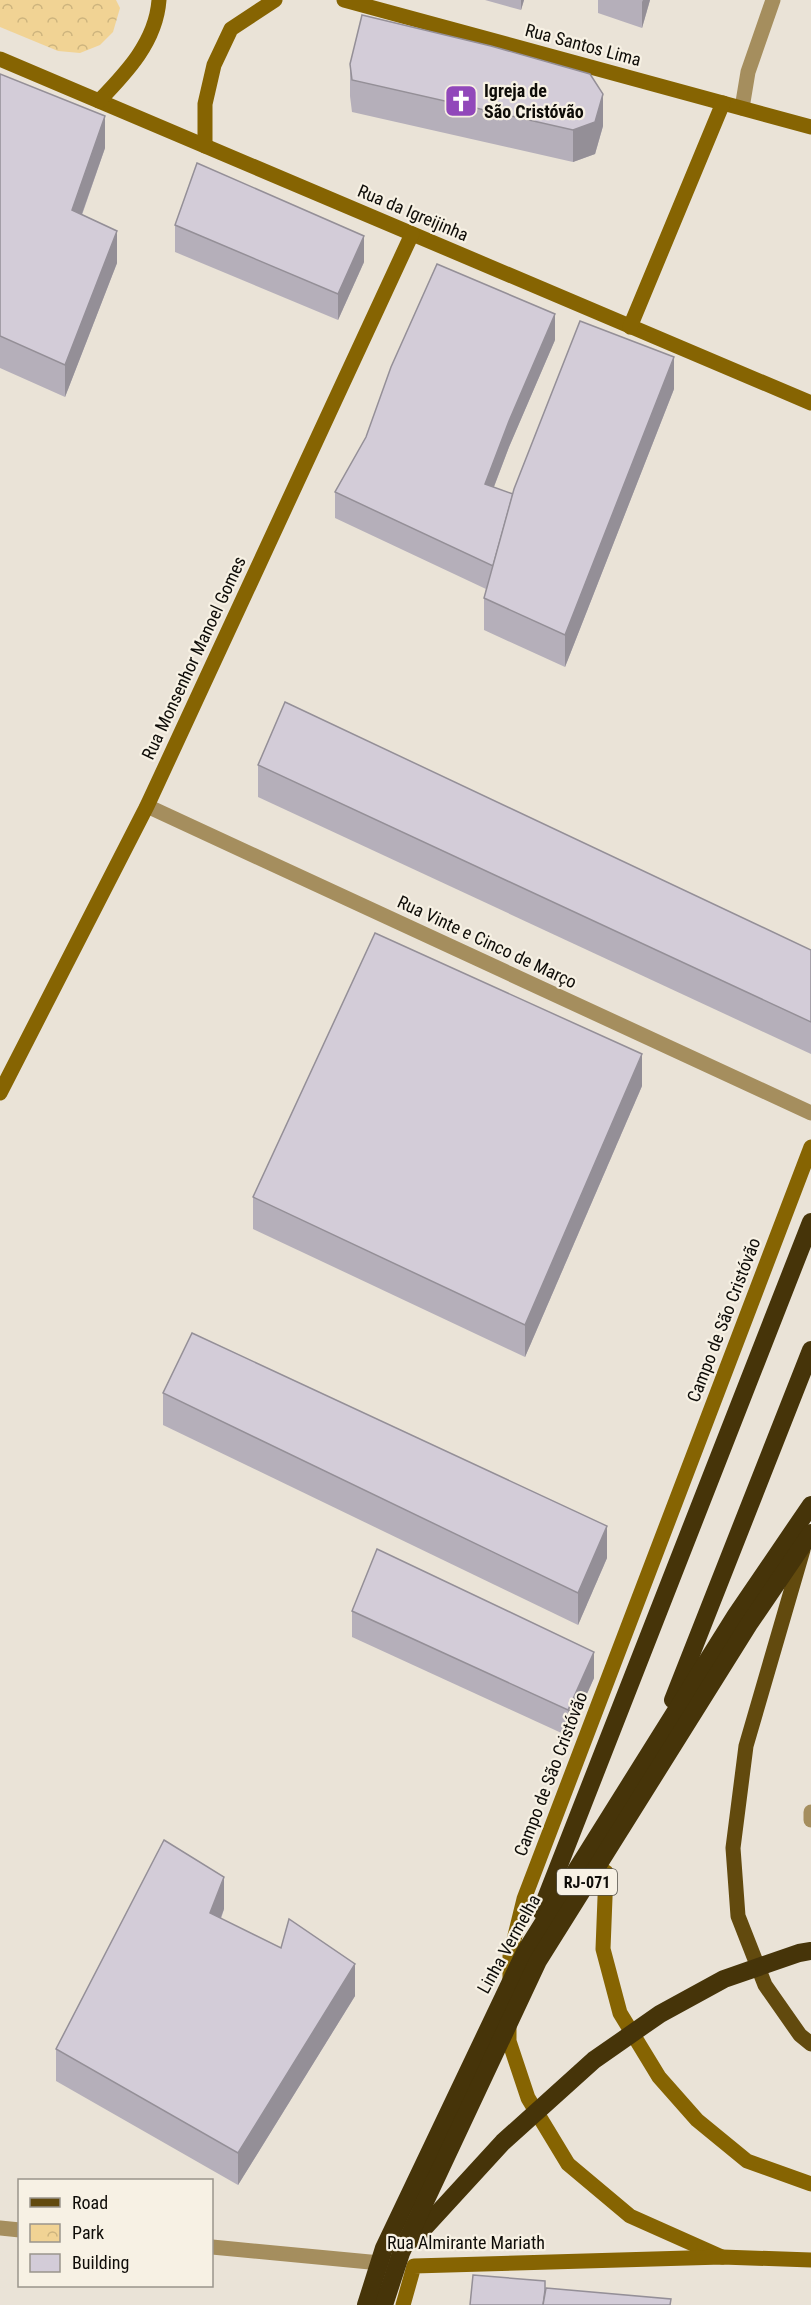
<svg xmlns="http://www.w3.org/2000/svg" width="811" height="2305" font-family="'Roboto Condensed',sans-serif">
	<defs>
		<pattern id="park-crowns" width="20" height="18" patternUnits="userSpaceOnUse" patternTransform="scale(1.5)"><rect width="20" height="18" fill="#f1d394"/><path d="M2 6a3 3 0 1 1 6 0M12 15a3 3 0 1 1 6 0" fill="none" stroke="#cdb47e"/></pattern>
	</defs>
	<rect width="100%" height="100%" fill="#eae3d7"/>
	<!-- park -->
	<polygon fill="url(#park-crowns)" points="0,0 116,0 120,8 113,32 100,45 80,53 58,51 0,27"/>
	<g fill="none" stroke-linecap="round" stroke-linejoin="round">
		<!-- lane -->
		<g stroke="#a58e5e" stroke-width="15">
			<polyline points="742,108 748,72 773,0"/>
			<polyline points="811,1812 811,1820"/>
		</g>
		<!-- street -->
		<g stroke="#a58e5e" stroke-width="15">
			<polyline points="147,806 811,1113"/>
			<polyline points="0,2228 20,2230"/>
			<polyline points="212,2247 391,2264"/>
		</g>
		<!-- secondary -->
		<g stroke="#866402" stroke-width="15">
			<polyline points="344,0 811,127"/>
			<polyline points="0,59 811,403"/>
			<path d="M99,101C126,73 156,42 159,0"/>
			<polyline points="205,146 205,104 214,65 231,29 275,0"/>
			<polyline points="630,327 723,103"/>
			<polyline points="0,1093 147,806 412,234"/>
			<polyline points="606,1872 603,1949 620,2013 659,2077 697,2120 747,2161 811,2184"/>
			<polyline points="510,1982 510,1956 524,1899 811,1147"/>
			<polyline points="509,2024 509,2041 528,2098 568,2164 630,2216 722,2257"/>
			<polyline points="403,2305 414,2266 722,2257 811,2260"/>
		</g>
		<!-- primary -->
		<polyline stroke="#624a0e" stroke-width="15" points="803,1550 746,1746 733,1848 738,1916 765,1985 800,2035 811,2044"/>
		<!-- highway -->
		<g stroke="#463409" stroke-width="18">
			<polyline points="673,1700 811,1350"/>
			<polyline points="541,1911 811,1222"/>
			<polyline points="414,2239 503,2142 594,2060 660,2014 724,1979 799,1953 811,1951"/>
			<polyline points="366,2305 384,2248 525,1952 736,1615 811,1505"/>
			<polyline points="384,2305 401,2253 538,1961 749,1624 811,1533"/>
		</g>
	</g>
	<!-- wall -->
	<g fill="#b5afba">
		<polygon points="485,0 524,0 521,10"/>
		<polygon points="598,0 650,0 642,28 598,13"/>
		<polygon points="350,64 603,126 595,154 573,162 352,112 350,96"/>
		<polygon points="0,74 105,148 82,215 117,263 65,397 0,368"/>
		<polygon points="175,225 364,262 338,320 175,252"/>
		<polygon points="555,340 509,447 494,487 513,494 674,389 565,667 484,630 484,598 486,589 335,518 335,492"/>
		<polygon points="258,765 811,950 811,1054 258,797"/>
		<polygon points="642,1086 525,1357 253,1229 253,1197"/>
		<polygon points="163,1393 607,1558 578,1625 163,1425"/>
		<polygon points="352,1611 594,1678 568,1736 352,1637"/>
		<polygon points="224,1909 221,1919 355,1996 238,2185 56,2081 56,2049"/>
	</g>
	<!-- shaded-wall -->
	<g fill="#948f97">
		<polygon points="521,0 524,0 521,10"/>
		<polygon points="643,0 650,0 642,28 642,2"/>
		<polygon points="603,94 603,126 595,154 573,162 573,130"/>
		<polygon points="105,116 105,148 72,242 72,210"/>
		<polygon points="117,231 117,263 65,397 65,365"/>
		<polygon points="364,236 364,262 338,320 338,294"/>
		<polygon points="555,314 555,340 509,447 485,510 485,484 509,421"/>
		<polygon points="674,357 674,389 565,667 565,635"/>
		<polygon points="642,1054 642,1086 525,1357 525,1325"/>
		<polygon points="607,1526 607,1558 578,1625 578,1593"/>
		<polygon points="594,1652 594,1678 568,1736 568,1710"/>
		<polygon points="224,1877 224,1909 210,1945 210,1913"/>
		<polygon points="355,1964 355,1996 238,2185 238,2153"/>
	</g>
	<!-- building -->
	<g fill="#d3ccd8" stroke="#948f97" stroke-width="1.5">
		<polygon points="362,15 491,46 590,74 603,94 595,122 573,130 352,80 350,64"/>
		<polygon points="0,74 105,116 72,210 117,231 65,365 0,336"/>
		<polygon points="197,163 364,236 338,294 175,225"/>
		<polygon points="437,264 555,314 509,421 485,484 513,494 493,566 335,492 366,437 391,367"/>
		<polygon points="580,321 674,357 565,635 484,598 514,489"/>
		<polygon points="285,702 811,950 811,1022 258,765"/>
		<polygon points="375,933 642,1054 525,1325 253,1197"/>
		<polygon points="192,1333 607,1526 578,1593 163,1393"/>
		<polygon points="377,1549 594,1652 568,1710 352,1611"/>
		<polygon points="164,1840 224,1877 210,1913 281,1948 289,1919 355,1964 238,2153 56,2049"/>
		<polygon points="473,2275 545,2281 545,2290 543,2305 470,2305"/>
		<polygon points="546,2288 671,2299 670,2305 543,2305"/>
	</g>
	<!-- icons -->
	<defs>
		<g id="church-square" transform="scale(1.725)"><rect x="-9" y="-9" width="18" height="18" rx="4" fill="#9148ba" stroke="#f7f1e4"/><path d="M-1.2-6h2.4v3.5h3.3v2.4h-3.3V6h-2.4V-.1h-3.3v-2.4h3.3Z" fill="#fff"/></g>
	</defs>
	<g fill-rule="evenodd">
		<use href="#church-square" x="461" y="101"/>
	</g>
	<g text-anchor="middle" stroke-width="4.5" stroke-linejoin="round" paint-order="stroke">
		<!-- shield labels -->
		<rect fill="#f7f1e4" stroke="#54514a" stroke-width="1.5" x="557" y="1869" width="60" height="26" rx="4.5"/>
		<g font-size="16" font-weight="bold" fill="#0e0c08">
			<text x="587" y="1888">RJ-071</text>
		</g>
		<!-- street labels -->
		<g font-size="18" fill="#0e0c08" stroke="#f7f1e4">
			<text transform="translate(583 45) rotate(15)" y="6">Rua Santos Lima</text>
			<text transform="translate(413 213) rotate(23)" y="6">Rua da Igreijinha</text>
			<text transform="translate(194 658) rotate(-65)" y="6">Rua Monsenhor Manoel Gomes</text>
			<text transform="translate(487 942) rotate(25)" y="6">Rua Vinte e Cinco de Março</text>
			<text transform="translate(724 1320) rotate(-69)" y="6">Campo de São Cristóvão</text>
			<text transform="translate(551 1774) rotate(-69)" y="6">Campo de São Cristóvão</text>
			<text transform="translate(509 1944) rotate(-61)" y="6">Linha Vermelha</text>
			<text x="466" y="2249">Rua Almirante Mariath</text>
		</g>
		<!-- poi labels -->
		<g font-size="18" font-weight="bold" fill="#0e0c08" stroke="#f7f1e4" text-anchor="start">
			<text x="484" y="97">Igreja de<tspan x="484" dy="21">São Cristóvão</tspan></text>
		</g>
	</g>
	<!-- legend -->
	<rect x="18" y="2179" width="195" height="108" fill="#f7f1e4" stroke="#9a958c" stroke-width="1.5"/>
	<rect x="30" y="2198" width="30" height="9" fill="#624a0e" stroke="#9a958c" stroke-width="1.5"/>
	<text x="72" y="2209" font-size="18" fill="#0e0c08">Road</text>
	<rect x="30" y="2224" width="30" height="18" fill="url(#park-crowns)" stroke="#9a958c" stroke-width="1.5"/>
	<text x="72" y="2239" font-size="18" fill="#0e0c08">Park</text>
	<rect x="30" y="2254" width="30" height="18" fill="#d3ccd8" stroke="#9a958c" stroke-width="1.5"/>
	<text x="72" y="2269" font-size="18" fill="#0e0c08">Building</text>
</svg>
